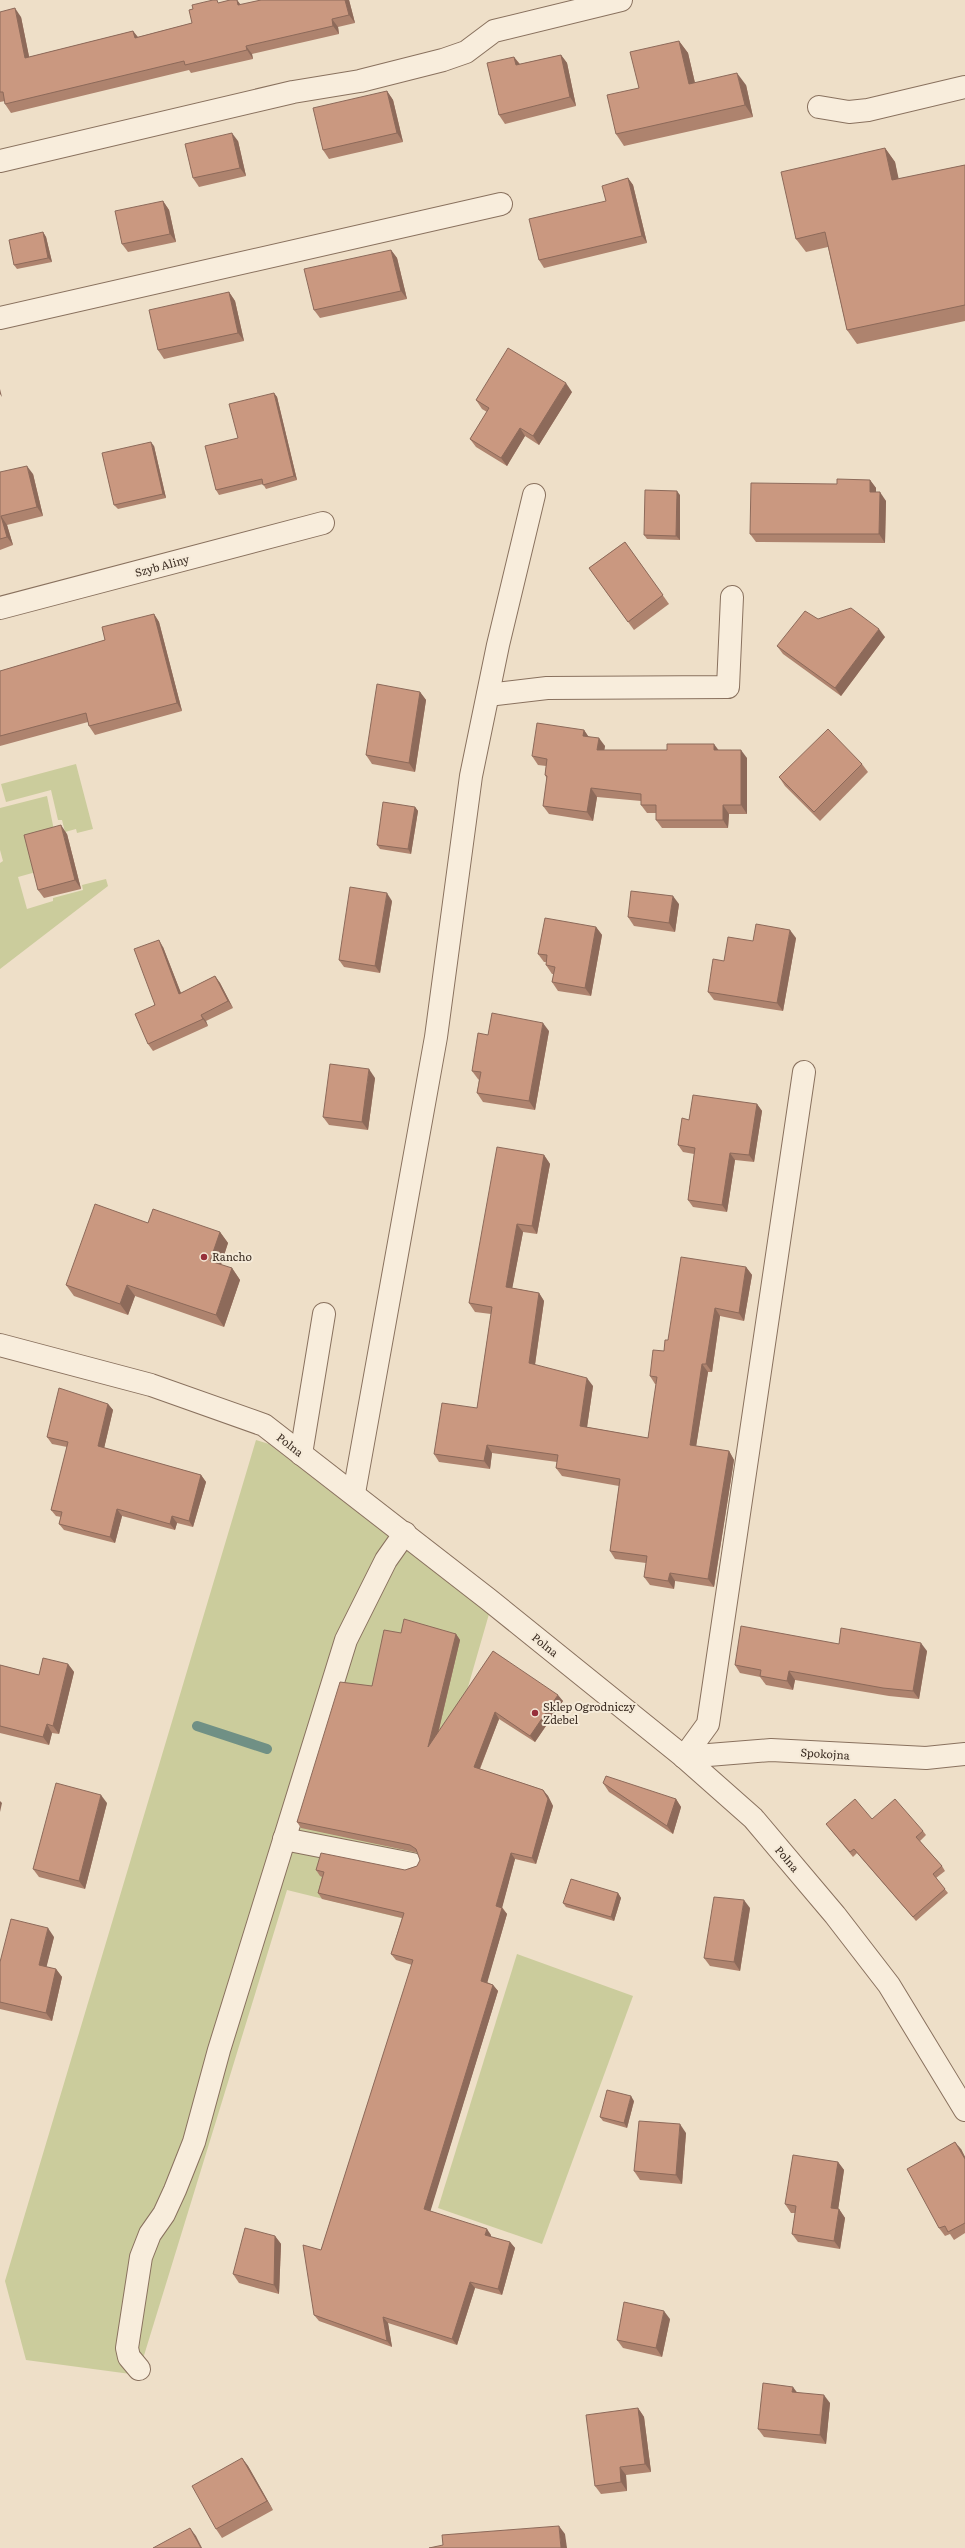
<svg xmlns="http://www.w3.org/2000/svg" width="965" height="2548" font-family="Literata,serif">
	<rect width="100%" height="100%" fill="#eedfc8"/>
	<!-- green -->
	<g fill="#cbcc9c">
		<polygon points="76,764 93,829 77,833 76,829 65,832 62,820 58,820 51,790 6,802 1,784"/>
		<polygon points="47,796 55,835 36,872 18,877 27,909 53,901 53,898 83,890 82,885 106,879 108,886 0,969 0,863 3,861 0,850 0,808"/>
		<polygon points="256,1440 269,1444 489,1614 414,1875 405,1919 287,1890 138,2375 26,2360 5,2281"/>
		<polygon points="517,1954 633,1996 542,2244 438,2208"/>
	</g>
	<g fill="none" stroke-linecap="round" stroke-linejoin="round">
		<!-- stream -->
		<polyline stroke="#709085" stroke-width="10" points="197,1726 267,1749"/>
		<!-- minor casing -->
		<g stroke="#89715e" stroke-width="24">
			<g id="minor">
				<polyline points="819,107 849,112 868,110 965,87"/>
				<polyline points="0,161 293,92 360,81 443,60 466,52 494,31 621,0"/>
				<polyline points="0,318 501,204"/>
				<polyline points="0,608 323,523"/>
				<polyline points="488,695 547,688 728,687 732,597"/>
				<polyline points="0,1345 151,1385 264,1425 488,1599 684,1757 753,1818 835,1915 889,1985 965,2110"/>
				<polyline points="301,1454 324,1314"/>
				<polyline points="354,1493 436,1037 471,776 498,645 534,495"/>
				<polyline points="684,1757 708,1724 804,1072"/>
				<polyline points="684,1757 771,1750 926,1758 965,1754"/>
				<polyline points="284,1839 412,1864"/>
				<polyline points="139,2369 129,2357 127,2348 141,2257 150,2234 164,2214 175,2190 194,2142 219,2050 346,1640 386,1560 405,1533"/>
			</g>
		</g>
		<!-- minor -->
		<use href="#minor" stroke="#f8eddc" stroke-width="22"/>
	</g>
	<!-- wall -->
	<g fill="#ae836e">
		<polygon points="230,0 237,0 241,5 261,0 349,0 355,23 338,27 339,34 252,54 253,59 191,73 189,70 11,113 5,104 5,101 0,102 0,12 21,17 29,57 133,31 138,37 192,23 219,3"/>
		<polygon points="679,41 688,53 695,83 746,85 753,117 624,146 616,134 639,88"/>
		<polygon points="561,55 567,63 576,106 505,124 499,115 514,57 520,64"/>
		<polygon points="387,91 393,100 403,142 329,159 323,150"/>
		<polygon points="238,141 246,176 199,187 193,178"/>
		<polygon points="885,148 895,162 898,179 965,165 965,321 857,344 847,330 828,247 806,252 796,239"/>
		<polygon points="628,178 633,185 647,243 544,268 539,260 606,201"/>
		<polygon points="163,201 169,210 176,242 128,252 122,244"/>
		<polygon points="43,232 46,237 52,262 17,269 14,265"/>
		<polygon points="391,250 397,258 407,299 320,318 314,310"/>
		<polygon points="229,292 235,301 244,341 164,359 158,350"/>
		<polygon points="572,392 539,445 525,436 507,466 476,447 470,439 487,412 482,409 476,400"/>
		<polygon points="274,393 277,397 297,480 266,489 263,484 219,495 216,490 238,438"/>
		<polygon points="154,446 166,498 118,509 114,505"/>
		<polygon points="0,472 33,474 43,516 7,525 13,545 0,550"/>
		<polygon points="870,480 876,488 876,492 886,501 885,543 756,542 750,534 837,484"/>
		<polygon points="680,495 680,540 647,539 644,535"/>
		<polygon points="625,542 669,604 634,630 589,568"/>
		<polygon points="154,614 159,622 182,711 95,735 89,726 88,722 0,746 0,671 105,640"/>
		<polygon points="818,619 885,637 841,696 783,654 777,646"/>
		<polygon points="420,692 426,700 415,772 372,764 366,755"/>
		<polygon points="584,730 588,736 605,746 604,750 718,750 747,758 747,814 729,814 728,828 662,828 656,820 656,813 647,813 641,805 641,801 597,797 593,821 549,814 543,806 547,779 545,775 546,766 538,765 532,756"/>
		<polygon points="862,764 868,772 820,821 785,786 779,777"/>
		<polygon points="415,807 418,811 411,854 380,849 377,845"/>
		<polygon points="67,834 81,889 44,898 38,890"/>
		<polygon points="392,901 380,973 344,967 339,960"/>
		<polygon points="679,904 675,932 634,926 628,917"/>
		<polygon points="596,927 602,935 591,996 558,991 552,982 554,974 552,974 546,965 546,962 544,962 538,954"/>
		<polygon points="796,938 783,1011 714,1000 708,992 724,961 753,941"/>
		<polygon points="163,947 181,993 215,976 220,983 233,1008 206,1021 208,1026 153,1051 148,1044"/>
		<polygon points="549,1031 535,1110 483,1102 477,1093 479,1080 478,1079 472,1071"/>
		<polygon points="375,1078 368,1130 329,1125 323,1117"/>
		<polygon points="757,1104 762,1111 754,1162 735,1160 727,1212 693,1207 688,1200 694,1154 683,1152 678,1145 689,1120"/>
		<polygon points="544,1155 550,1164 537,1234 523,1232 512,1288 539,1293 544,1301 535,1365 593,1386 587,1427 648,1438 656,1384 655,1384 650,1376 664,1351 668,1340 746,1267 752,1275 744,1321 720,1316 712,1372 708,1372 696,1446 729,1451 734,1460 714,1587 675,1581 674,1589 650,1585 644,1577 646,1563 615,1559 610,1551 619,1486 562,1476 556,1468 557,1462 492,1453 490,1469 439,1462 434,1454 477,1408 491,1314 475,1312 469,1303"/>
		<polygon points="148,1223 220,1232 228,1243 221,1265 232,1268 240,1280 224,1327 135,1296 128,1315 74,1296 66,1285"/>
		<polygon points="108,1404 113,1410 104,1448 201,1475 206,1482 193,1527 177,1523 175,1530 122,1516 115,1543 64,1530 59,1524 61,1517 56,1516 51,1510 67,1447 52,1444 47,1437"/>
		<polygon points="401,1633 456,1634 460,1640 438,1734 493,1651 563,1701 535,1742 499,1719 480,1769 543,1790 548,1796 553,1806 536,1864 515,1859 502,1907 507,1914 487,1982 493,1985 498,1991 430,2211 491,2235 491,2237 510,2242 515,2248 502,2295 475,2288 457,2345 388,2323 392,2347 319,2321 314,2315 321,2250 412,1965 396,1960 391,1954 402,1918 322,1899 318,1893 322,1877 320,1876 316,1870 405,1870 417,1866 420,1860 418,1853 414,1852 301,1828 297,1822"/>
		<polygon points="839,1644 927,1651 919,1699 889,1696 795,1680 793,1690 766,1685 760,1677 740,1673 735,1665"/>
		<polygon points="68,1664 74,1672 59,1734 52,1733 49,1745 0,1733 0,1665 39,1675"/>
		<polygon points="603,1783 676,1799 681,1807 673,1834 609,1792"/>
		<polygon points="107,1803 85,1889 39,1877 33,1869"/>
		<polygon points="872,1819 923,1831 926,1835 920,1841 942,1866 945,1871 936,1878 948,1893 916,1921 857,1853 853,1857 826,1824"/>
		<polygon points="618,1893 621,1898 614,1921 566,1907 563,1903"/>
		<polygon points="750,1908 740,1971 710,1966 704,1958"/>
		<polygon points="54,1937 46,1967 56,1969 62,1977 52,2021 0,2009 0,1962"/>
		<polygon points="634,2101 627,2128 603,2121 600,2117"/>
		<polygon points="686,2133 682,2184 640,2180 634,2171"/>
		<polygon points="961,2149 965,2157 965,2233 954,2240 950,2234 945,2236 939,2228"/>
		<polygon points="838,2162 844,2170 838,2209 839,2209 845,2218 840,2249 798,2242 792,2234 795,2213 791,2213 785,2204"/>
		<polygon points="275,2236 281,2244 279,2294 239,2283 233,2274"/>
		<polygon points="670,2319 662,2357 623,2348 617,2340"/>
		<polygon points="796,2392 830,2403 826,2444 764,2437 758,2429"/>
		<polygon points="638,2408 644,2417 651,2472 626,2475 627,2491 601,2494 595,2486"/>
		<polygon points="242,2458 248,2466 273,2510 222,2538 216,2529"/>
	</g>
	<!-- shaded-wall -->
	<g fill="#8d6a5a">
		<polygon points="237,0 242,7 238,5"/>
		<polygon points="345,0 349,0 355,23 349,15"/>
		<polygon points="15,8 21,17 31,66 25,58"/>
		<polygon points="332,19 338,27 339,34 333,26"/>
		<polygon points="133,31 139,39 135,38"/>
		<polygon points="679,41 688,53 698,96 689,84"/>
		<polygon points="246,46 252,54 253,59 247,50"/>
		<polygon points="561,55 567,63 576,106 570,97"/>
		<polygon points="514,57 520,65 516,65"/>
		<polygon points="737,73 746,85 753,117 745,105"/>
		<polygon points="387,91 393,100 403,142 397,133"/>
		<polygon points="232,133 238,141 246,176 240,168"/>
		<polygon points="885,148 895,162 902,194 892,180"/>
		<polygon points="628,178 633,185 647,243 642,236"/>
		<polygon points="163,201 169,210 176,242 170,234"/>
		<polygon points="43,232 46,237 52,262 48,258"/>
		<polygon points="391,250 397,258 407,299 401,291"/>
		<polygon points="229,292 235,301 244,341 238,333"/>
		<polygon points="566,383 572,392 539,445 533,436"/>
		<polygon points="0,389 2,397 0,394"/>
		<polygon points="274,393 277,397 297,480 294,476"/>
		<polygon points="520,428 525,436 507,466 501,458"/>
		<polygon points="151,442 154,446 166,498 163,494"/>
		<polygon points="27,466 33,474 43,516 37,507"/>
		<polygon points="870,480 876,488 876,501 870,492"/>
		<polygon points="677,491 680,495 680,540 676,536"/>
		<polygon points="880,492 886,501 885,543 879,534"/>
		<polygon points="1,516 7,525 13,545 7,537"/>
		<polygon points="154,614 159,622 182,711 177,703"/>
		<polygon points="879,629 885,637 841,696 835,688"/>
		<polygon points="420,692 426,700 415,772 409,763"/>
		<polygon points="584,730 590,739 583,736"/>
		<polygon points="599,738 605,746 603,759 597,750"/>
		<polygon points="714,744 720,752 714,750"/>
		<polygon points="741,750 747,758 747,814 741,805"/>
		<polygon points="591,788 597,797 593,821 587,812"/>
		<polygon points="723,805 729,814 728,828 723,820"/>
		<polygon points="415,807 418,811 411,854 408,849"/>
		<polygon points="61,825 67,834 81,889 75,880"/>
		<polygon points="387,893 392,901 380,973 375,966"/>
		<polygon points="673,896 679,904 675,932 669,923"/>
		<polygon points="596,927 602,935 591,996 585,988"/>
		<polygon points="790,930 796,938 783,1011 777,1003"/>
		<polygon points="159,940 163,947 184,1001 179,994"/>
		<polygon points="215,976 220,983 233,1008 228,1001"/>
		<polygon points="201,1015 206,1021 208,1026 203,1019"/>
		<polygon points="543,1023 549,1031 535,1110 529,1101"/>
		<polygon points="369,1069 375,1078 368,1130 362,1122"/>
		<polygon points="757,1104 762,1111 754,1162 749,1155"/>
		<polygon points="730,1153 735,1160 727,1212 722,1205"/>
		<polygon points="544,1155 550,1164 537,1234 532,1226"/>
		<polygon points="517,1224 523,1232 511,1295 506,1287"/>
		<polygon points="220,1232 228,1243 218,1273 210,1261"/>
		<polygon points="746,1267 752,1275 744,1321 739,1313"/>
		<polygon points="232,1268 240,1280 224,1327 216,1315"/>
		<polygon points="127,1285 135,1296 128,1315 120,1304"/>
		<polygon points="539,1293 544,1301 534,1371 529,1363"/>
		<polygon points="715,1308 720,1316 712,1372 706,1364"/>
		<polygon points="702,1364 708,1372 695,1453 690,1445"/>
		<polygon points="587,1378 593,1386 586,1434 580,1426"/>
		<polygon points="108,1404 113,1410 103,1453 98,1446"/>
		<polygon points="487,1445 492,1453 490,1469 484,1461"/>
		<polygon points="729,1451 734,1460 714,1587 708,1579"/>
		<polygon points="201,1475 206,1482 193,1527 189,1521"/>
		<polygon points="117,1509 122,1516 115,1543 110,1537"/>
		<polygon points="172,1516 177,1523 175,1530 170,1524"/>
		<polygon points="670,1573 675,1581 674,1589 668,1581"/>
		<polygon points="456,1634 460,1640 433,1754 428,1747"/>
		<polygon points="921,1643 927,1651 919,1699 913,1691"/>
		<polygon points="68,1664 74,1672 59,1734 53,1726"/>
		<polygon points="789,1671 795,1680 793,1690 787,1681"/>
		<polygon points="558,1695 563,1701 535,1742 530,1736"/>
		<polygon points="495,1712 499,1719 478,1773 474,1767"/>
		<polygon points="47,1724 52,1733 49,1745 43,1737"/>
		<polygon points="543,1790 548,1796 553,1806 536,1864 532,1858"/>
		<polygon points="101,1795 107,1803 85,1889 79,1881"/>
		<polygon points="676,1799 681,1807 673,1834 667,1826"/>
		<polygon points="0,1801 2,1803 0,1812"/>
		<polygon points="511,1853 515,1859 501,1912 496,1906"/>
		<polygon points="618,1893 621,1898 614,1921 611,1917"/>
		<polygon points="744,1900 750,1908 740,1971 734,1962"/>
		<polygon points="502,1908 507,1914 486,1987 481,1981"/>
		<polygon points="48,1928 54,1937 45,1973 39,1965"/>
		<polygon points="56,1969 62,1977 52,2021 46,2013"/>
		<polygon points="493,1985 498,1991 429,2216 424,2209"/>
		<polygon points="631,2096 634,2101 627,2128 624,2123"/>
		<polygon points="680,2124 686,2133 682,2184 676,2175"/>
		<polygon points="955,2142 961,2149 965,2157 965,2159"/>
		<polygon points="838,2162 844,2170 837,2217 831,2208"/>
		<polygon points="839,2209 845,2218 840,2249 834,2241"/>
		<polygon points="487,2229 491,2235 490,2241 485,2235"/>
		<polygon points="275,2236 281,2244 279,2294 274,2285"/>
		<polygon points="510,2242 515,2248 502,2295 498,2289"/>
		<polygon points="470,2282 475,2288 457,2345 452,2339"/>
		<polygon points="664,2311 670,2319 662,2357 656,2348"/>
		<polygon points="383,2317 388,2323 392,2347 387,2341"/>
		<polygon points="793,2387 799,2395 792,2392"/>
		<polygon points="824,2395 830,2403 826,2444 820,2435"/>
		<polygon points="638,2408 644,2417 651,2472 645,2464"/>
		<polygon points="242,2458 248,2466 273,2510 267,2501"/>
		<polygon points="620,2467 626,2475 627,2491 621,2482"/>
		<polygon points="559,2526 565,2534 567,2548 561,2548"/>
		<polygon points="190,2528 196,2536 202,2548 201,2548"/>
	</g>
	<!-- building -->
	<g fill="#ca9880" stroke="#8d6a5a">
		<polygon points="213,0 217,0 218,3 230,0 237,0 238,5 261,0 345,0 349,15 332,19 333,26 246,46 247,50 185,65 184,61 5,104 3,92 0,92 0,12 15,8 25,58 133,31 135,38 192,23 189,10 193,9 192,5"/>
		<polygon points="679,41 689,84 737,73 745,105 616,134 607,95 639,88 630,52"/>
		<polygon points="561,55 570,97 499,115 487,63 514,57 516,65"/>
		<polygon points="387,91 397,133 323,150 313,108"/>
		<polygon points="232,133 240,168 193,178 185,144"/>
		<polygon points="885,148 892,180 965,165 965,305 847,330 825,232 796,239 781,172"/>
		<polygon points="628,178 642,236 539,260 529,219 606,201 602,186"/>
		<polygon points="163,201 170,234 122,244 115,211"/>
		<polygon points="43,232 48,258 14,265 9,240"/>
		<polygon points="391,250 401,291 314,310 304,269"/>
		<polygon points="229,292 238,333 158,350 149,310"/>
		<polygon points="508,348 566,383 533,436 520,428 501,458 470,439 489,408 476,400"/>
		<polygon points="274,393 294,476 263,485 262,479 216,490 205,446 238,438 229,404"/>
		<polygon points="151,442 163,494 114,505 102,453"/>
		<polygon points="27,466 37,507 1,516 7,537 0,539 0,472"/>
		<polygon points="837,479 870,480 870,492 880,492 879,534 750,534 751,483 837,484"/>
		<polygon points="645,490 677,491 676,536 644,535"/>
		<polygon points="625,542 663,595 628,622 589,568"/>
		<polygon points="851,608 879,629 835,688 777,646 805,611 818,619"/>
		<polygon points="154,614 177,703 89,726 86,713 0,736 0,671 105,640 102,627"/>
		<polygon points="377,684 420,692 409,763 366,755"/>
		<polygon points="537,723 584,730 583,736 599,738 597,750 667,750 667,744 714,744 714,750 741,750 741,805 723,805 723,820 656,820 656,805 641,805 641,794 591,788 587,812 543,806 547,776 545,775 547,759 532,756"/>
		<polygon points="828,729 862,764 814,812 779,777"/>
		<polygon points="383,802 415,807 408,849 377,845"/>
		<polygon points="61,825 75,880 38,890 24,835"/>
		<polygon points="350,887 387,893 375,966 339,960"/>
		<polygon points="631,891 673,896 669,923 628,917"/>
		<polygon points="545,918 596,927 585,988 552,982 555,967 546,965 547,955 538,954"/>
		<polygon points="756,924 790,930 777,1003 708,992 713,959 724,961 728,937 753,941"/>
		<polygon points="159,940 179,994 215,976 228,1001 201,1015 203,1019 148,1044 135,1014 155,1005 134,949"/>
		<polygon points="492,1013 543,1023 529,1101 477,1093 481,1072 472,1071 478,1033 488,1035"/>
		<polygon points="330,1064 369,1069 362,1122 323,1117"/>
		<polygon points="693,1095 757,1104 749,1155 730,1153 722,1205 688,1200 695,1148 678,1145 682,1118 689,1120"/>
		<polygon points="497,1147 544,1155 532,1226 517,1224 506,1287 539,1293 529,1363 587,1378 580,1426 648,1438 657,1377 650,1376 653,1350 664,1351 665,1340 668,1340 681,1257 746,1267 739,1313 715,1308 706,1364 702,1364 690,1445 729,1451 708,1579 670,1573 668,1581 644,1577 647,1556 610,1551 620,1479 556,1468 558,1455 487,1445 484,1461 434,1454 442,1403 477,1408 492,1307 469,1303"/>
		<polygon points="95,1204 148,1223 153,1209 220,1232 210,1261 232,1268 216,1315 127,1285 120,1304 66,1285"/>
		<polygon points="59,1388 108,1404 98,1446 201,1475 189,1521 172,1516 170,1524 117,1509 110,1537 59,1524 62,1512 51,1510 68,1442 47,1437"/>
		<polygon points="404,1619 456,1634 428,1747 493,1651 558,1695 530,1736 495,1712 474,1767 543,1790 548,1799 532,1858 511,1853 496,1906 502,1908 481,1981 493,1985 424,2209 487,2229 485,2235 510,2242 498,2289 470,2282 452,2339 383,2317 387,2341 314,2315 303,2245 321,2250 413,1960 391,1954 404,1913 318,1893 324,1872 316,1870 321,1853 405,1870 417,1866 420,1860 416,1849 410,1845 297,1822 340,1682 372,1686 384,1630 401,1633"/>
		<polygon points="741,1626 839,1644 841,1628 921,1643 913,1691 883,1688 789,1671 787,1681 760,1676 761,1670 735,1665"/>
		<polygon points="43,1658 68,1664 53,1726 47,1724 43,1737 0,1726 0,1665 39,1675"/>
		<polygon points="606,1776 676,1799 667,1826 603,1783"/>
		<polygon points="56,1783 101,1795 79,1881 33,1869"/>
		<polygon points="855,1799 872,1819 895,1799 923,1831 916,1837 942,1866 933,1874 945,1889 913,1917 854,1849 850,1852 826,1824"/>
		<polygon points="571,1879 618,1893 611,1917 563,1903"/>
		<polygon points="714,1897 744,1900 734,1962 704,1958"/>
		<polygon points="11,1919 48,1928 39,1965 56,1969 46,2013 0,2002 0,1962"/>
		<polygon points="607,2090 631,2096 624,2123 600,2117"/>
		<polygon points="639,2121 680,2124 676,2175 634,2171"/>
		<polygon points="955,2142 965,2159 965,2223 948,2232 945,2226 939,2228 907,2169"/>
		<polygon points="793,2155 838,2162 831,2208 839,2209 834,2241 792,2234 796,2206 785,2204"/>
		<polygon points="245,2228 275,2236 274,2285 233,2274"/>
		<polygon points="624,2302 664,2311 656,2348 617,2340"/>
		<polygon points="763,2383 793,2387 792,2392 824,2395 820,2435 758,2429"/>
		<polygon points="638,2408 645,2464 620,2467 621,2482 595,2486 586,2415"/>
		<polygon points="242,2458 267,2501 216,2529 192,2486"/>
		<polygon points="559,2526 561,2548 429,2548 443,2545 442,2535"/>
		<polygon points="190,2528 201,2548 153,2548"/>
	</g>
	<!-- markers -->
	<g fill="#972f3a" stroke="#f5ead8" stroke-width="1.5">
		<circle cx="204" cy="1257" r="4"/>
		<circle cx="535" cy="1713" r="4"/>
	</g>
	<g text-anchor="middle" stroke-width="4" stroke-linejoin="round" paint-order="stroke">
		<!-- street labels -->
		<g font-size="11" fill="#3a2b21" stroke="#f5ead8">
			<text transform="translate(162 566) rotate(-15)" y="4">Szyb Aliny</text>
			<text transform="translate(290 1445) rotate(38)" y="4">Polna</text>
			<text transform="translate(545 1645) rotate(39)" y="4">Polna</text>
			<text transform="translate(825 1754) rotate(4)" y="4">Spokojna</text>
			<text transform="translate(787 1859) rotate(50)" y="4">Polna</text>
		</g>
		<!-- poi labels -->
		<g font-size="11" fill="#3a2b21" stroke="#f5ead8" text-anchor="start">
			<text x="212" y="1261">Rancho</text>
			<text x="543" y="1711">Sklep Ogrodniczy<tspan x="543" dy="13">Zdebel</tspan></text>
		</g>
	</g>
</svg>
